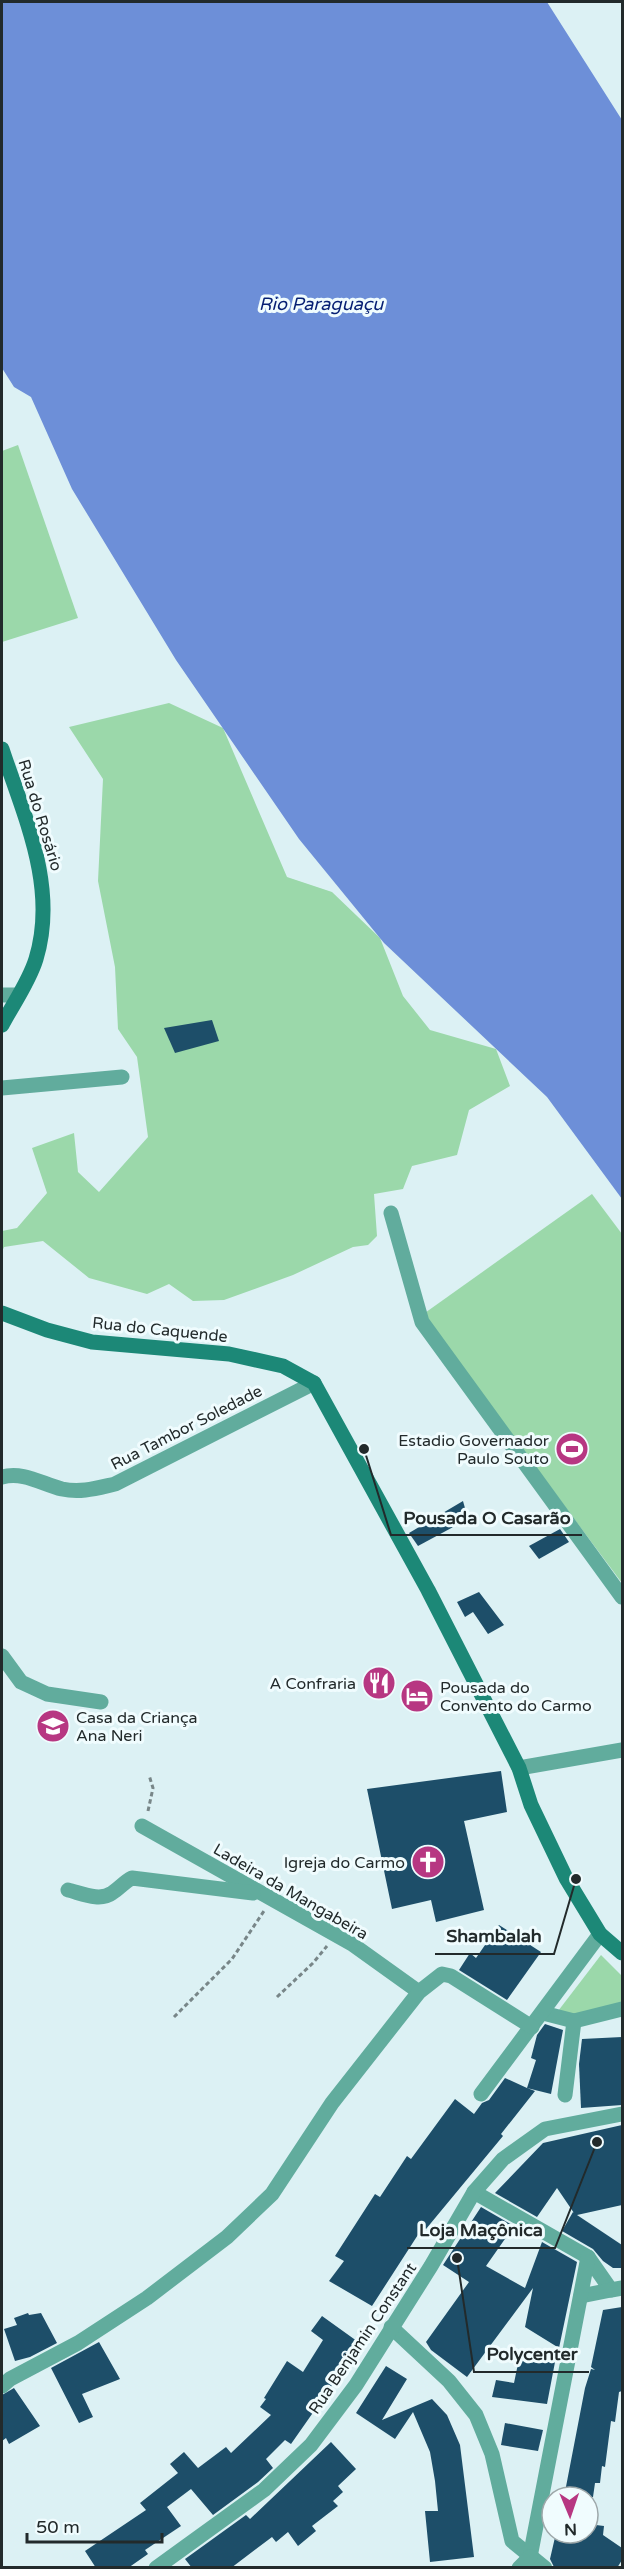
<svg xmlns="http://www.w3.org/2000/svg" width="624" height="2569" font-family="'Varela Round',sans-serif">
	<rect width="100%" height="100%" fill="#dcf1f4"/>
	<!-- green -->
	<g fill="#9bd8aa">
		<polygon points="18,445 78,618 2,642 2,451"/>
		<polygon points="169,703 223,728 287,877 332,892 380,938 403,996 430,1030 496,1049 510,1086 469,1110 457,1155 412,1166 403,1189 374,1194 377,1236 368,1245 353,1247 293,1275 224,1300 193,1301 169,1284 147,1294 89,1278 43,1241 4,1247 2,1252 2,1231 17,1228 47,1193 32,1148 74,1133 78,1172 99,1192 148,1137 137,1057 118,1029 115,967 98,881 103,779 69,727"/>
		<polygon points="592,1194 622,1234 622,1583 422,1315"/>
		<polygon points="601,1955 622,1976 622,2010 555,2015"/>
	</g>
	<!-- water -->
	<polygon fill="#6d8fd8" points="2,2 547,2 622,120 622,1199 547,1097 384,943 299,839 176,660 72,489 31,397 14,387 2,368"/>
	<!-- building -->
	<g fill="#1d4e69">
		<polygon points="212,1020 219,1041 175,1053 164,1028"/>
		<polygon points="463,1501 468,1519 418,1546 409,1533"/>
		<polygon points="560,1529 569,1542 539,1559 529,1546"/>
		<polygon points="479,1592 504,1625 488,1634 473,1612 465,1617 457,1602"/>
		<polygon points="501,1771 507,1812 464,1821 484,1910 436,1922 431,1900 392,1909 367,1789"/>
		<polygon points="499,1925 541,1952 507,2000 459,1970 470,1953 476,1958"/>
		<polygon points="545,2024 563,2030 551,2094 527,2088 535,2091 501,2134 503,2136 426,2229 423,2227 372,2306 329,2281 344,2261 335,2256 375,2194 380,2197 407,2156 411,2159 455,2099 474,2114 482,2103 489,2100 505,2078 527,2088 536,2060 531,2058 537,2035"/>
		<polygon points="622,2037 622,2105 581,2108 579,2064 582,2039"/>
		<polygon points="622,2125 622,2205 577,2215 622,2245 622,2268 613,2268 603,2261 593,2249 562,2231 573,2212 574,2213 557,2188 537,2217 495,2193 543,2143"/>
		<polygon points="481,2207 514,2226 486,2266 525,2288 542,2242 577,2262 559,2348 525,2327 533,2288 467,2377 431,2350 426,2342 469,2282 443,2265"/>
		<polygon points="622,2307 622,2391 619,2392 615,2422 611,2421 605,2467 602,2466 600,2483 595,2483 593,2497 564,2497 585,2388 591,2369 595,2370 591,2367 603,2310"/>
		<polygon points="28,2313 29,2315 41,2313 57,2343 30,2357 15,2361 4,2329 17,2325 14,2318"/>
		<polygon points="322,2316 361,2344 291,2444 285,2440 266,2459 273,2468 258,2482 213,2515 191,2489 167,2507 181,2526 145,2550 148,2554 128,2568 96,2568 85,2551 146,2510 140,2503 178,2473 170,2464 184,2452 198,2468 226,2447 231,2453 271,2415 260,2407 266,2399 264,2398 287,2361 303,2372 323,2340 311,2331"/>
		<polygon points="99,2342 120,2379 82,2394 93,2417 79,2423 51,2368"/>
		<polygon points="520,2354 555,2362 547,2404 492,2397 496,2380 514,2383"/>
		<polygon points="386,2366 407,2379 382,2420 432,2399 447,2415 460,2445 474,2557 430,2562 425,2511 438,2511 435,2481 430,2452 413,2412 395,2439 356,2413"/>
		<polygon points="14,2388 40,2426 9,2444 6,2438 2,2441 2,2395"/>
		<polygon points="505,2423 543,2430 538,2451 501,2445"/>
		<polygon points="331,2442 356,2469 338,2486 343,2492 333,2501 338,2506 312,2526 316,2531 298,2546 288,2532 276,2542 272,2537 231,2568 192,2568 185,2559 246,2515 250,2519"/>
		<polygon points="588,2524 604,2526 603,2535 622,2548 622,2560 617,2568 554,2567 550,2559 556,2533 588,2533"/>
	</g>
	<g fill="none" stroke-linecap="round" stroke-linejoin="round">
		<!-- path -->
		<g stroke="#788688" stroke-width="3" stroke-dasharray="4.5 3" stroke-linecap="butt">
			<polyline points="148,1811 153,1788 149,1775"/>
			<polyline points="277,1997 313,1963 327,1946"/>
			<polyline points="174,2017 232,1959 264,1911"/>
		</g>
		<!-- street -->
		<g stroke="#61ac9d" stroke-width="15">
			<polyline points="2,995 17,995"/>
			<polyline points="2,1088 122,1077"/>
			<polyline points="391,1213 422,1322 622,1597"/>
			<path d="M2,1477C23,1471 42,1484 62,1489C81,1493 97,1488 115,1484L314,1383"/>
			<polyline points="2,1656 21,1682 47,1694 101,1702"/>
			<polyline points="519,1768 622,1750"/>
			<polyline points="142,1826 352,1944 419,1992"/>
			<path d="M68,1890C81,1893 100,1902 112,1893C120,1888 124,1882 132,1878L253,1893"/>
			<polyline points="543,2013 574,2021 622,2009"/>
			<polyline points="481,2094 600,1934"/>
			<polyline points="565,2095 574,2021"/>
			<polyline points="474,2192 588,2257 611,2290 622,2288"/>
			<polyline points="581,2296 611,2290"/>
			<polyline points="391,2327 449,2381 476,2415 492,2454 512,2541 545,2568"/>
			<polyline points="2,2386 10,2379 78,2343 147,2298 227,2237 272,2194 332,2103 419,1992 442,1974 451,1976 532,2027"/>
			<polyline points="530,2557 588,2257"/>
			<polyline points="156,2568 264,2490 311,2445 356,2385 431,2266 474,2192 503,2159 545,2129 622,2114"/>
			<polyline points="519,2568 530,2557"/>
		</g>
		<!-- secondary -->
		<g stroke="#1c8877" stroke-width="15">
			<path d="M2,749C24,816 58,887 36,959C29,982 13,1004 2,1025"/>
			<polyline points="2,1313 47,1330 92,1342 229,1354 283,1366 314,1383 428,1590 519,1768 531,1805 566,1878 600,1934 622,1953"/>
		</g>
	</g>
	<!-- icons -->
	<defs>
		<g id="stadium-disc" transform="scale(1.725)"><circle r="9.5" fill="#b73782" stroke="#f0fcfe"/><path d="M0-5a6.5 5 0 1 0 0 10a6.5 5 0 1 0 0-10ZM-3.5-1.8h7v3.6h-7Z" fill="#fff"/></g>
		<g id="restaurant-disc" transform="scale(1.725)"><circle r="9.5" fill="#b73782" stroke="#f0fcfe"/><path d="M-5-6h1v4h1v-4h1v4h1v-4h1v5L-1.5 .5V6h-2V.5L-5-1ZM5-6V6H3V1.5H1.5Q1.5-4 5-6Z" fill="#fff"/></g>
		<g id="hotel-disc" transform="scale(1.725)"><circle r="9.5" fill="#b73782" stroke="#f0fcfe"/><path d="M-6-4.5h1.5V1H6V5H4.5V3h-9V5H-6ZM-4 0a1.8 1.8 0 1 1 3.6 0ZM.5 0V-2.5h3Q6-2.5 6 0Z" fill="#fff"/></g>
		<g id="school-disc" transform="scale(1.725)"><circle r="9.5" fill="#b73782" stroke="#f0fcfe"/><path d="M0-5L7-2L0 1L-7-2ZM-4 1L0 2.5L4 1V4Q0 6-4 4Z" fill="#fff"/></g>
		<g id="church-disc" transform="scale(1.725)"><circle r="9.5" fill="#b73782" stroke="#f0fcfe"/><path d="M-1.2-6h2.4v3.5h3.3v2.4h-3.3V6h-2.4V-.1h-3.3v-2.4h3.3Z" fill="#fff"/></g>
	</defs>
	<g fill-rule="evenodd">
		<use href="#stadium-disc" x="572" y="1449"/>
		<use href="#restaurant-disc" x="379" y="1683"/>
		<use href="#hotel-disc" x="417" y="1696"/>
		<use href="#school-disc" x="53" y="1726"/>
		<use href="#church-disc" x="428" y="1862"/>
	</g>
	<g text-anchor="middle" stroke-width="6" stroke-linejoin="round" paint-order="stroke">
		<!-- street labels -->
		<g font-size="16" fill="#222a2b" stroke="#f0fcfe">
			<text transform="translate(41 815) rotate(73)" y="6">Rua do Rosário</text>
			<text transform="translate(160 1329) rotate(6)" y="6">Rua do Caquende</text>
			<text transform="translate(186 1427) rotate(-27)" y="6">Rua Tambor Soledade</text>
			<text transform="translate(291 1891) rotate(30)" y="6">Ladeira da Mangabeira</text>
			<text transform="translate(362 2338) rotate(-56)" y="6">Rua Benjamin Constant</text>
		</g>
		<!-- poi labels -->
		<g font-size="16" fill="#222a2b" stroke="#f0fcfe" text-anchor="end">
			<text x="549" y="1446">Estadio Governador<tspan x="549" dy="18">Paulo Souto</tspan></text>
			<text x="356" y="1689">A Confraria</text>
			<text x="440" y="1693" text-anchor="start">Pousada do<tspan x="440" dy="18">Convento do Carmo</tspan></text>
			<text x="76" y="1723" text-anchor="start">Casa da Criança<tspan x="76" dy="18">Ana Neri</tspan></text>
			<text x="405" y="1868">Igreja do Carmo</text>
		</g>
		<!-- water labels -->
		<g font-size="18" font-style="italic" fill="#051f73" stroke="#f0fcfe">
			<text x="321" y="310">Rio Paraguaçu</text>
		</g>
	</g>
	<!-- callouts -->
	<path fill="none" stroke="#222a2b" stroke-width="2" d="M364 1449L391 1535H582M576 1879L554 1954H435M597 2142L555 2248H407M457 2258L474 2372H589"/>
	<g fill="#222a2b" stroke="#f0fcfe" stroke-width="2">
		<circle cx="364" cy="1449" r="6"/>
		<circle cx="576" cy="1879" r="6"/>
		<circle cx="597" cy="2142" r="6"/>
		<circle cx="457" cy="2258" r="6"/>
	</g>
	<g font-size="18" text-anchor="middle" font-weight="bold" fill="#222a2b" stroke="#f0fcfe" stroke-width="6" stroke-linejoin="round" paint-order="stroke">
		<text x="487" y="1524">Pousada O Casarão</text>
		<text x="494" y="1942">Shambalah</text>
		<text x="481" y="2236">Loja Maçônica</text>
		<text x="532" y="2360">Polycenter</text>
	</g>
	<!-- border -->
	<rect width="624" height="2569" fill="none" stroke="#222a2b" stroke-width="6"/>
	<!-- north arrow -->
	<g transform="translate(570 2515) rotate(178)"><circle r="28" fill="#f0fcfe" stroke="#9ea8aa" stroke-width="1.5"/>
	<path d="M0-4.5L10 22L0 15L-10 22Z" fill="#b73782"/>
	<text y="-9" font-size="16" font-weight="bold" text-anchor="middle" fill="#222a2b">N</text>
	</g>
	<!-- scale -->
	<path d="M27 2533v9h135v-9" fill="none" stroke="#222a2b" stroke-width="3"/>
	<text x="36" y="2533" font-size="18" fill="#222a2b" stroke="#f0fcfe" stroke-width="4.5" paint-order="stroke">50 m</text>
</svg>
